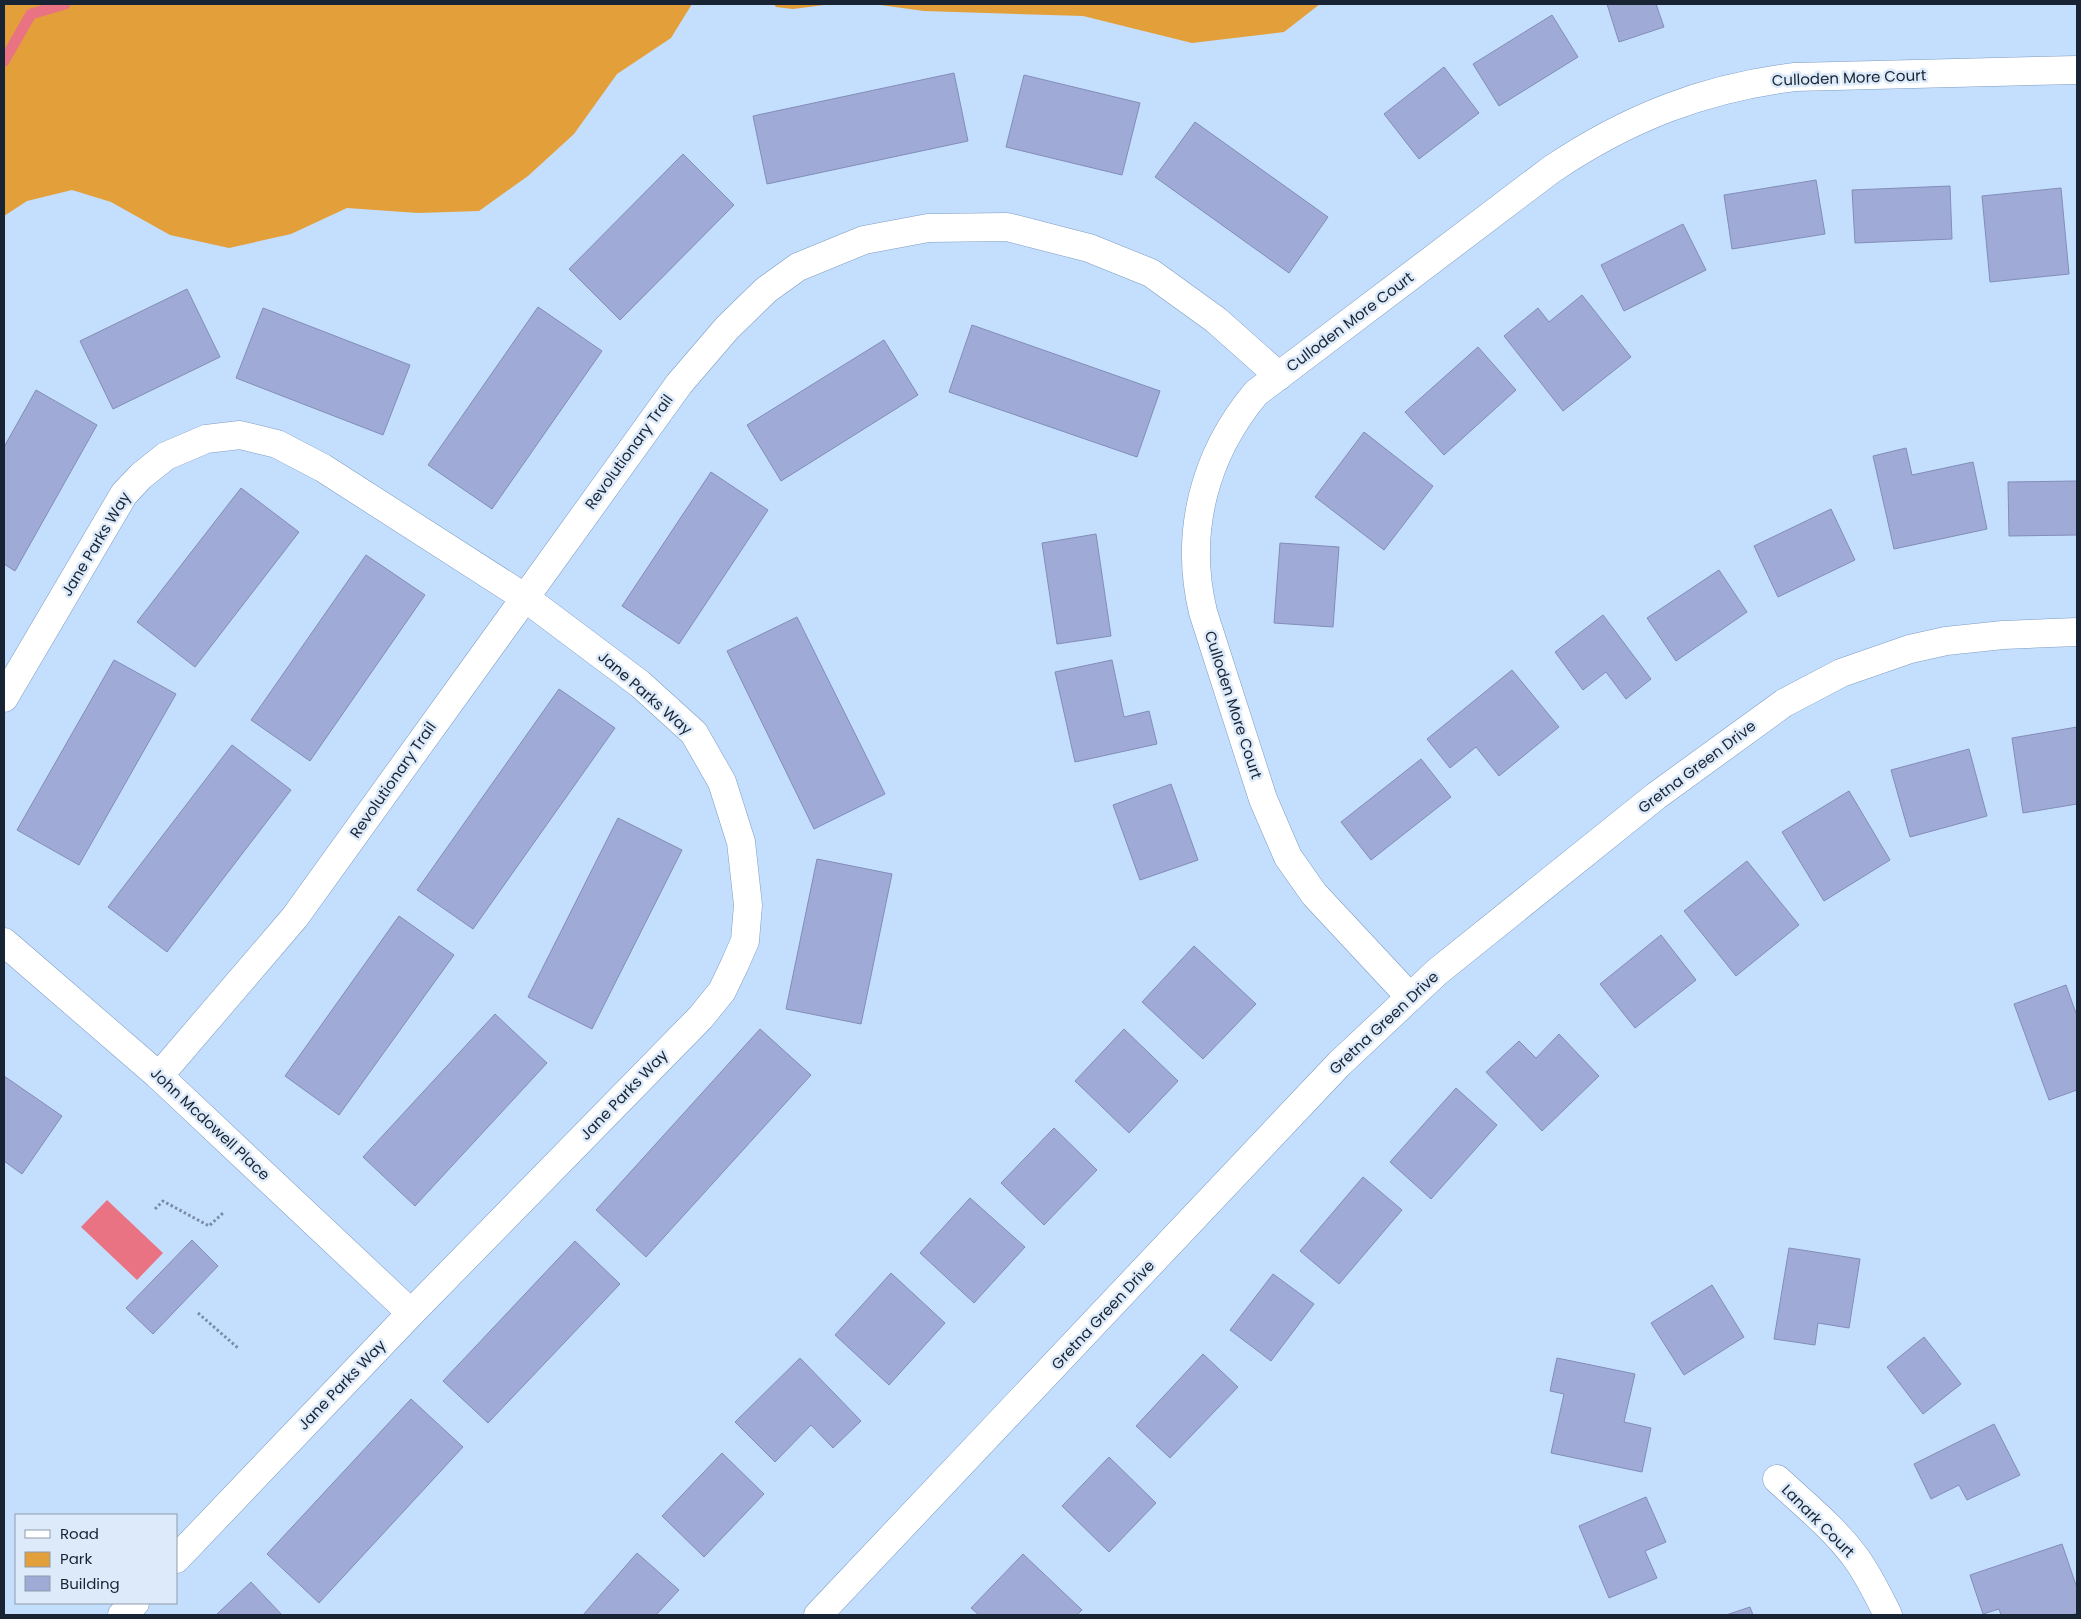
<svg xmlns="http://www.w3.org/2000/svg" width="2081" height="1619" font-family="Poppins,sans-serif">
	<rect width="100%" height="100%" fill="#c4defe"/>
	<!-- green -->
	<g fill="#e39f3a">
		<polygon points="4,4 692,4 671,38 617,74 574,134 528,176 479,211 418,213 347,208 291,234 229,248 170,235 111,202 72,190 27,201 4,216"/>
		<polygon points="774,4 832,4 793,9 776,7"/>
		<polygon points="873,4 1320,4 1284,32 1192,43 1083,16 924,11"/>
	</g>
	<!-- water -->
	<polygon fill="#e97382" points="107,1200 163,1253 137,1280 81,1227"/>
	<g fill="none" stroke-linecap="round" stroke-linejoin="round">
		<!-- stream -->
		<polyline stroke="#e97382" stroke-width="11" points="4,61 31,14 65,4"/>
	</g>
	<!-- building -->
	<g fill="#9faad6" stroke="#828db8">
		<polygon points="1607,4 1656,4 1664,27 1619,42"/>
		<polygon points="1552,15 1578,57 1499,106 1473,64"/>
		<polygon points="1444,67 1479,113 1419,159 1384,114"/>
		<polygon points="954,73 968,141 767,184 753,116"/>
		<polygon points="1024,75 1140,103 1122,175 1006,147"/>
		<polygon points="1195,122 1328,217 1289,273 1155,177"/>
		<polygon points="683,154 734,205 620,320 569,269"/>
		<polygon points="1816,180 1825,234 1732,249 1724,195"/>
		<polygon points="1950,186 1952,239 1855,243 1852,190"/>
		<polygon points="2061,188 2069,274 1990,282 1982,196"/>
		<polygon points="1683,224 1706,270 1624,311 1601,265"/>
		<polygon points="187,289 220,357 113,409 80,341"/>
		<polygon points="1582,295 1631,357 1563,411 1504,336 1538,308 1549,322"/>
		<polygon points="538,307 602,351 492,509 428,465"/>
		<polygon points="263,308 410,365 383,435 236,378"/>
		<polygon points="972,325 1160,391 1137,457 949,392"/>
		<polygon points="884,340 918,395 781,481 747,425"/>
		<polygon points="1478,347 1516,390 1444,455 1405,412"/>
		<polygon points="36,390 97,425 15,571 4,564 4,447"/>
		<polygon points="1364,432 1433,486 1384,550 1315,497"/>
		<polygon points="1906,448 1912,475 1973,462 1987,529 1894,549 1873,456"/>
		<polygon points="711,472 768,510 679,644 622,606"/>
		<polygon points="2077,481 2077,535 2009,536 2008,482"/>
		<polygon points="241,488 299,532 195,667 137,622"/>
		<polygon points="1831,509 1855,560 1778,597 1754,546"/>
		<polygon points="1096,534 1111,636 1057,644 1042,543"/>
		<polygon points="1280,543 1339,547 1333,627 1274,623"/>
		<polygon points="366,555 425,595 310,761 251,720"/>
		<polygon points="1719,570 1747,612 1676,661 1647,618"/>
		<polygon points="1603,615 1651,679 1626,699 1606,672 1583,690 1555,652"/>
		<polygon points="797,617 885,794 814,829 727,651"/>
		<polygon points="114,660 176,694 79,865 17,830"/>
		<polygon points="1112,660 1124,717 1149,711 1157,744 1075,762 1055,672"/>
		<polygon points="1512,670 1559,727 1499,776 1476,747 1450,768 1427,739"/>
		<polygon points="559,689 615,728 473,929 417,890"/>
		<polygon points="2077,727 2077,804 2023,813 2012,738"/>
		<polygon points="232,745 291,790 167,952 108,907"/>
		<polygon points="1969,749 1987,816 1910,837 1891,770"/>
		<polygon points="1421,759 1451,797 1371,860 1341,822"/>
		<polygon points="1171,784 1198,860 1140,880 1113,805"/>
		<polygon points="1849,791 1890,860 1824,901 1782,832"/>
		<polygon points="618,818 682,850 592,1029 528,997"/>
		<polygon points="817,859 892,874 861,1024 786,1009"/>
		<polygon points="1747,861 1799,925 1736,976 1684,911"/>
		<polygon points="399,916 454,955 339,1115 285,1076"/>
		<polygon points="1661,935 1696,980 1635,1028 1600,984"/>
		<polygon points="1194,946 1256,1004 1203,1059 1142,1002"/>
		<polygon points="2066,985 2077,1016 2077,1090 2049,1100 2014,1004"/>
		<polygon points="495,1014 547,1063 415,1206 363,1157"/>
		<polygon points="760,1029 811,1075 646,1257 596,1210"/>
		<polygon points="1124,1029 1178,1081 1129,1133 1075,1081"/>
		<polygon points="1559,1034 1599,1076 1542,1131 1486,1072 1519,1041 1536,1058"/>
		<polygon points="4,1076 62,1116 22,1174 4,1161"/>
		<polygon points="1456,1088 1497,1125 1431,1199 1390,1162"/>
		<polygon points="1054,1128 1097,1170 1044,1225 1001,1183"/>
		<polygon points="1363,1177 1402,1210 1339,1284 1300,1251"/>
		<polygon points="970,1198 1025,1247 974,1303 920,1253"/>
		<polygon points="192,1240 218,1266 153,1334 126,1308"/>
		<polygon points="575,1241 620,1284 488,1423 443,1381"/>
		<polygon points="1789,1248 1860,1259 1849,1328 1818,1323 1815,1345 1774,1339"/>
		<polygon points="891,1273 945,1323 889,1385 835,1335"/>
		<polygon points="1273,1274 1314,1304 1271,1361 1230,1330"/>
		<polygon points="1712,1285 1744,1337 1684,1375 1651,1323"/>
		<polygon points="1924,1337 1961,1384 1923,1414 1887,1367"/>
		<polygon points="1203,1354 1238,1387 1170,1458 1136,1426"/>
		<polygon points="800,1358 861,1421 833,1448 811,1425 775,1462 735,1422"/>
		<polygon points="1557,1358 1635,1374 1624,1422 1651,1428 1642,1472 1551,1453 1564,1394 1550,1391"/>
		<polygon points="411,1399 463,1447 319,1603 267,1554"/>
		<polygon points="1994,1424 2020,1475 1967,1500 1959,1485 1931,1499 1914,1464"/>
		<polygon points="722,1453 764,1494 704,1557 662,1516"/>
		<polygon points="1109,1457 1156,1503 1109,1552 1062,1506"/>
		<polygon points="1646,1497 1666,1542 1645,1551 1657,1578 1609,1598 1579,1526"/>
		<polygon points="2062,1544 2077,1588 2077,1613 2071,1615 2001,1615 1999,1609 1983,1614 1970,1575"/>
		<polygon points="637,1553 679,1590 656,1615 583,1615"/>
		<polygon points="1023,1554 1082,1610 1077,1615 979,1615 971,1608"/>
		<polygon points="251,1582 282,1615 216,1615"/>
		<polygon points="1750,1607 1753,1615 1726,1615"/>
	</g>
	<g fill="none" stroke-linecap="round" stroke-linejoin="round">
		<!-- minor casing -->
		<g stroke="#7d9cc1" stroke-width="29">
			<g id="minor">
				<polyline points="4,698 124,494 141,476 166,456 206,439 240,435 277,444 323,468 524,597 640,684 694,733 722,782 741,842 748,905 745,941 734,966 722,991 701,1017 411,1313 176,1559"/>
				<polyline points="4,942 159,1076 411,1313"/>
				<path d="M1410,997L1314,894L1288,857L1263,799L1203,612C1184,533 1204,455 1256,393L1552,169C1628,118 1704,88 1795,77L2077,70"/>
				<polyline points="159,1076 295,917 679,384 727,328 766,290 798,267 864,240 928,228 1007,227 1089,248 1151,273 1216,320 1279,376"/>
				<path d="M1777,1479C1804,1504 1834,1528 1856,1558C1869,1576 1878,1595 1888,1615"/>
				<polyline points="122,1615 135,1603"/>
				<polyline points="818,1615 1339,1064 1437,972 1656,796 1784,703 1841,673 1910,649 1946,641 2003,635 2077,632"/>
			</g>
		</g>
		<!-- path -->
		<g stroke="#788ca5" stroke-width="3" stroke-dasharray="2.5 2.5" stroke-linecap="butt">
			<polyline points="155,1209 163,1201 209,1226 223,1213"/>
			<polyline points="198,1313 238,1348"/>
		</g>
		<!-- minor -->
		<use href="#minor" stroke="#fff" stroke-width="28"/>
	</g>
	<g text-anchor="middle" stroke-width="5" stroke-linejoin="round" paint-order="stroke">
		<!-- street labels -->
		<g font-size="15" fill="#182433" stroke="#ddeafa">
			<text transform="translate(1849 78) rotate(-2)" y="5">Culloden More Court</text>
			<text transform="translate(1350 322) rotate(-37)" y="5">Culloden More Court</text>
			<text transform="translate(629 452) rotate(-54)" y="5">Revolutionary Trail</text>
			<text transform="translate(96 544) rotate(-59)" y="5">Jane Parks Way</text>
			<text transform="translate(645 693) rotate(41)" y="5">Jane Parks Way</text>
			<text transform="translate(1233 705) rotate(72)" y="5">Culloden More Court</text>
			<text transform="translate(1697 767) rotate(-37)" y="5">Gretna Green Drive</text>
			<text transform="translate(393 780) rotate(-55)" y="5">Revolutionary Trail</text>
			<text transform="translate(1384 1023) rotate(-43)" y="5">Gretna Green Drive</text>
			<text transform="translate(624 1095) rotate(-46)" y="5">Jane Parks Way</text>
			<text transform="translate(210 1124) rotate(43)" y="5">John Mcdowell Place</text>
			<text transform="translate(1103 1315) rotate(-47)" y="5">Gretna Green Drive</text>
			<text transform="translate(342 1385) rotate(-46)" y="5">Jane Parks Way</text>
			<text transform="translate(1818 1521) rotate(45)" y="5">Lanark Court</text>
		</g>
	</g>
	<!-- border -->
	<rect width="2081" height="1619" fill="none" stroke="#182433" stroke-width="10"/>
	<!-- legend -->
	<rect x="15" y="1514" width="162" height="90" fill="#ddeafa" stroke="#8e9baa"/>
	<rect x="25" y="1530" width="25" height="8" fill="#ffffff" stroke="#8e9baa"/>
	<text x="60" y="1539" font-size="15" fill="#182433">Road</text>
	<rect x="25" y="1552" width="25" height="15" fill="#e39f3a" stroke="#8e9baa"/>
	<text x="60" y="1564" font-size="15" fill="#182433">Park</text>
	<rect x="25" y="1576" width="25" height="15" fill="#9faad6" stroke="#8e9baa"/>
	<text x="60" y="1589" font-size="15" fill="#182433">Building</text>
</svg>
